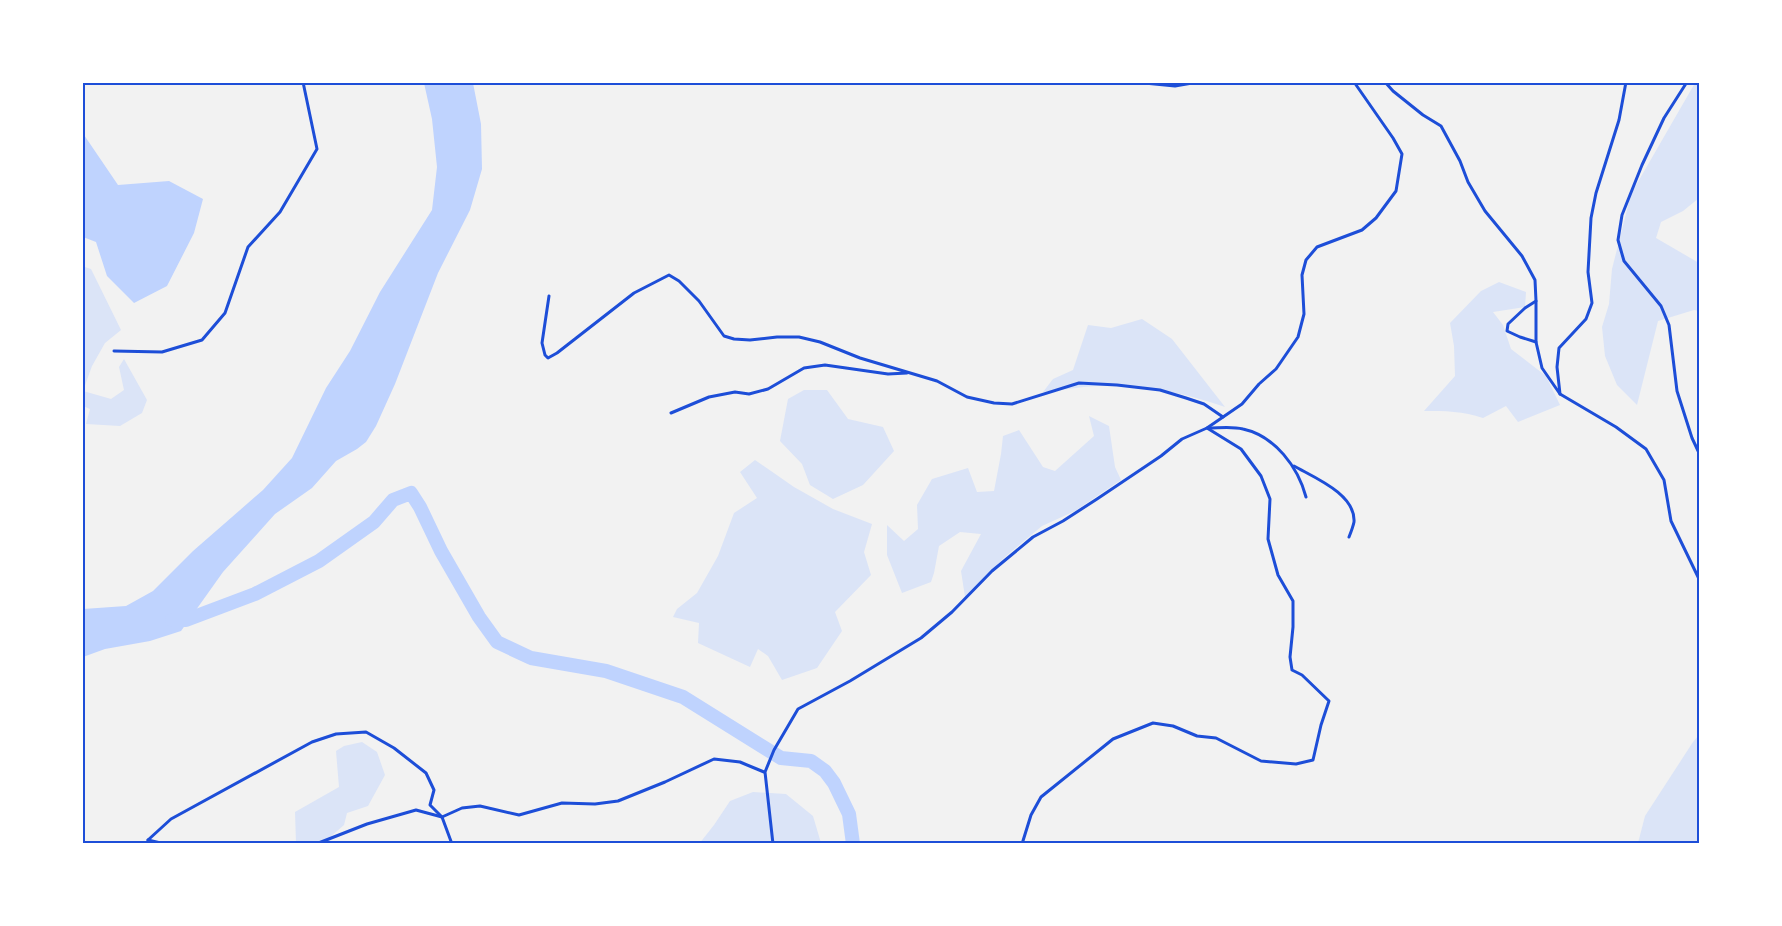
<svg xmlns="http://www.w3.org/2000/svg" width="1782" height="926" font-family="Barlow,sans-serif">
	<rect width="100%" height="100%" fill="#f2f2f2"/>
	<!-- green -->
	<g fill="#dbe4f7">
		<polygon points="1695,83 1699,83 1699,198 1683,211 1661,222 1656,238 1699,263 1699,311 1694,310 1658,321 1637,405 1617,385 1605,356 1602,327 1609,304 1612,269 1631,194"/>
		<polygon points="82,266 91,269 121,330 105,343 92,366 83,391 111,399 124,390 119,367 124,359 147,400 142,413 120,426 86,424 90,409 83,406"/>
		<path d="M1499,282L1526,292L1525,307L1493,312L1503,325L1511,349L1546,376L1560,405L1518,422L1506,406L1483,418C1463,411 1445,411 1424,411L1455,376L1454,346L1450,323L1481,291Z"/>
		<path d="M1142,319L1172,339L1225,407C1185,393 1139,383 1097,386C1079,387 1061,390 1043,392L1053,379L1073,370L1088,325L1111,328Z"/>
		<polygon points="804,390 827,390 848,419 883,427 894,451 863,485 833,499 810,485 802,464 780,441 788,399"/>
		<polygon points="1089,416 1109,426 1115,467 1121,480 1075,511 1042,526 1005,557 965,597 961,571 981,534 960,532 939,546 934,573 931,582 902,593 887,555 887,525 904,541 918,529 917,505 932,479 968,468 977,492 994,491 1001,454 1003,436 1019,430 1043,467 1055,471 1094,436"/>
		<polygon points="755,460 794,487 833,509 872,524 864,552 871,575 835,612 842,631 817,668 782,680 768,656 758,649 750,667 698,643 699,623 673,617 677,609 697,593 718,556 734,513 757,498 740,472"/>
		<polygon points="1699,735 1699,843 1638,843 1645,816 1693,742"/>
		<polygon points="362,742 377,752 385,775 368,806 347,813 344,825 323,843 296,843 295,812 339,787 336,751 344,746"/>
		<polygon points="753,792 786,794 813,816 821,843 699,844 714,825 730,801"/>
	</g>
	<!-- water -->
	<g fill="#bfd3fe">
		<polygon points="424,83 473,83 481,124 482,169 470,210 438,273 395,384 376,426 366,442 357,449 336,461 312,488 275,514 223,572 181,631 150,641 105,649 83,657 83,609 126,606 153,591 193,551 263,490 292,458 326,388 350,351 380,292 432,210 437,167 432,119"/>
		<polygon points="82,132 118,185 169,181 203,199 194,233 167,286 134,303 107,276 96,242 83,237"/>
	</g>
	<g fill="none" stroke-linecap="round" stroke-linejoin="round">
		<!-- river -->
		<polyline stroke="#bfd3fe" stroke-width="14" points="172,620 186,620 255,594 319,561 374,522 393,500 411,493 420,507 441,551 479,617 497,642 531,658 606,671 683,697 781,758 811,761 825,771 834,783 849,814 853,844"/>
		<!-- minor -->
		<g stroke="#1d4ed8" stroke-width="3">
			<polyline points="1134,82 1175,86 1198,82"/>
			<polyline points="1385,82 1393,91 1423,115 1441,126 1460,161 1468,182 1485,211 1522,256 1535,280 1536,301 1525,308 1508,324 1507,331 1520,337 1536,342 1542,368 1560,394 1616,427 1646,449 1664,480 1671,521 1700,581"/>
			<polyline points="1687,82 1664,118 1642,165 1622,215 1618,240 1624,261 1661,306 1669,325 1677,391 1692,438 1700,455"/>
			<polyline points="549,296 542,343 545,355 548,358 557,353 634,293 669,275 679,281 699,301 724,336 734,339 750,340 777,337 799,337 820,342 860,358 937,381 967,397 994,403 1012,404 1079,383 1117,385 1160,390 1186,398 1204,404 1223,417"/>
			<polyline points="1536,342 1536,301"/>
			<polyline points="114,351 162,352 202,340 225,313 248,247 280,212 317,149 303,82"/>
			<polyline points="1560,394 1557,367 1559,348 1586,319 1592,303 1588,272 1591,218 1596,193 1619,120 1626,82"/>
			<polyline points="671,413 709,397 735,392 749,394 768,389 804,368 825,365 888,374 907,373"/>
			<path d="M1208,428C1219,428 1232,426 1243,429C1275,436 1298,467 1306,497"/>
			<path d="M1294,466C1313,477 1356,494 1354,522C1353,527 1351,532 1349,537"/>
			<polyline points="148,840 171,819 312,742 336,734 366,732 394,748 426,773 434,790 430,805 442,817 452,844"/>
			<polyline points="148,840 165,844"/>
			<polyline points="316,844 367,824 416,810 442,817 462,808 480,806 519,815 562,803 595,804 618,801 665,782 714,759 740,762 764,772"/>
			<polyline points="773,844 765,772 774,750 798,709 850,681 921,638 952,612 992,571 1033,537 1063,521 1097,499 1161,456 1182,439 1207,428 1242,404 1259,384 1276,369 1298,337 1304,314 1302,275 1306,260 1317,247 1362,230 1376,218 1396,191 1402,154 1393,138 1354,82"/>
			<polyline points="1022,844 1031,815 1041,797 1113,739 1153,723 1173,726 1197,736 1216,738 1261,761 1296,764 1313,760 1321,725 1329,701 1302,675 1292,670 1290,657 1293,627 1293,601 1278,575 1268,539 1270,499 1261,476 1241,449 1207,428"/>
		</g>
	</g>
	<!-- border -->
	<rect width="1782" height="926" fill="none" stroke="#ffffff" stroke-width="168"/>
	<rect x="84" y="84" width="1614" height="758" fill="none" stroke="#1d4ed8" stroke-width="2"/>
</svg>
